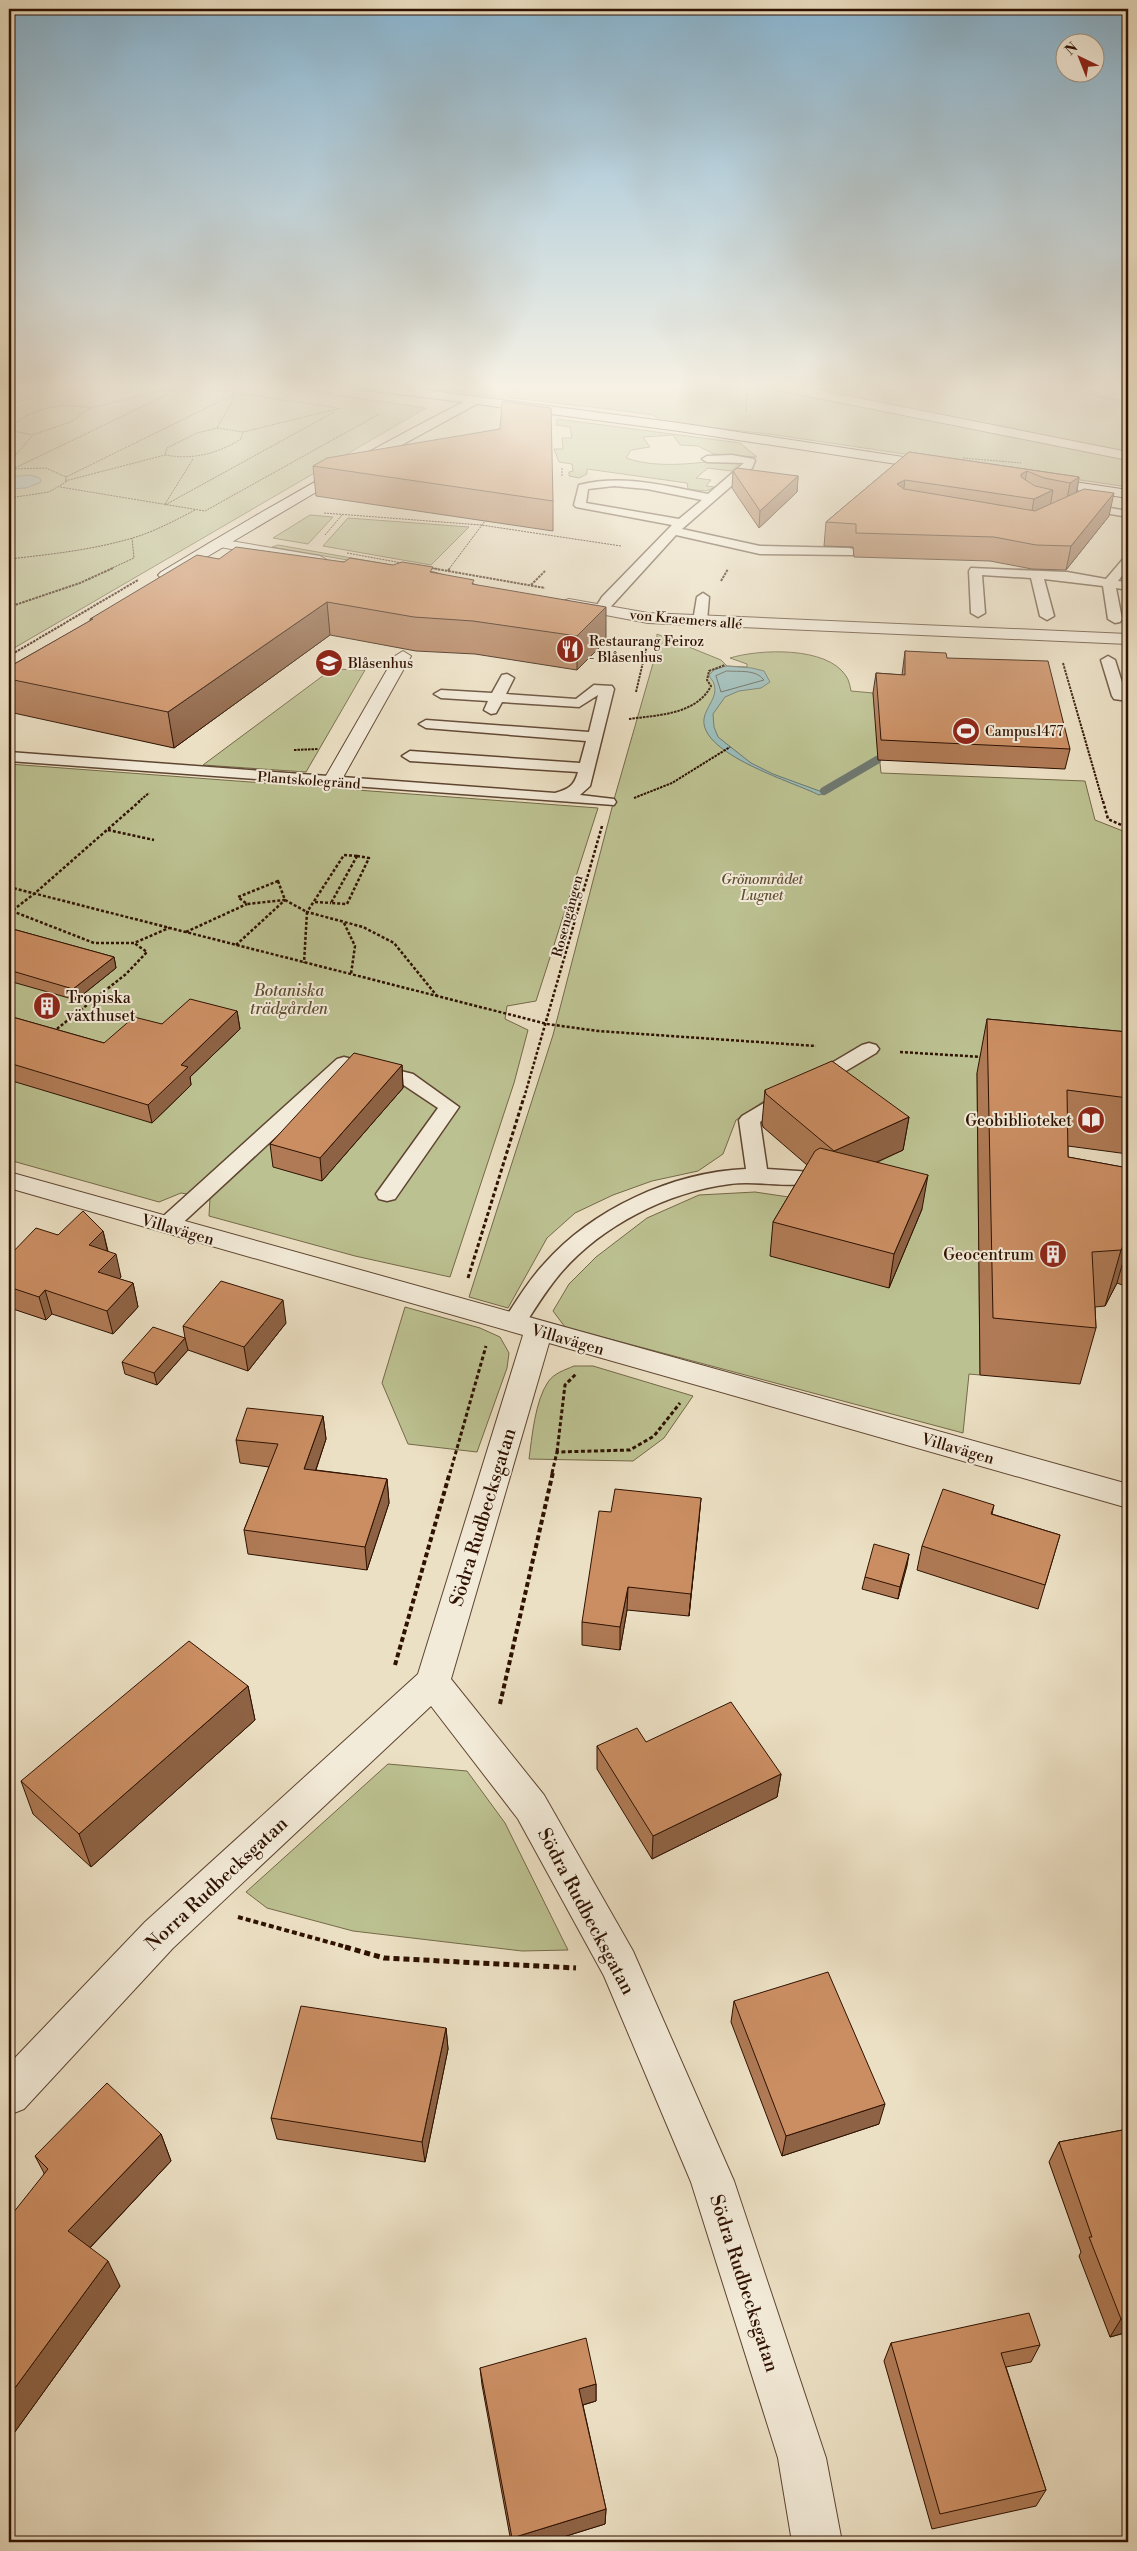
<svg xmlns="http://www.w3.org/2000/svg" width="1137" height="2551" font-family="'Libre Bodoni',serif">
	<rect width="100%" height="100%" fill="#ece0c4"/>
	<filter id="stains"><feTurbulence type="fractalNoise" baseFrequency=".004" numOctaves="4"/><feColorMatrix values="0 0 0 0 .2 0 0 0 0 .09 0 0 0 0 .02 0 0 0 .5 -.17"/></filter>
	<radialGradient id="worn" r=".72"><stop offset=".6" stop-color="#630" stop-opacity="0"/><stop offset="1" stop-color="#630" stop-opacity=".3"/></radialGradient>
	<!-- green -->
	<g fill="#bcc191" stroke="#756948">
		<polygon points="9,385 268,385 426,408 9,651"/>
		<polygon points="400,385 503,385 519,391 523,385 1048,385 1128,402 1128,487 776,435 664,422 653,415 617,410"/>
		<path d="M557,419L740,443L757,457L714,454L698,446L680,445L673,435L643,437L650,447L631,450L626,458C661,470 700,462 736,459L742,461L731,471L708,468L696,478L711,480L706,486L715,487L706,491L688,489L687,483L587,469V474L579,478L569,476V472L573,471L572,464L559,462L554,449H563L562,438H572L570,427L556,425Z"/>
		<polygon points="310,515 333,517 308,544 273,538"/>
		<polygon points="348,518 469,527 431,565 323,546"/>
		<polygon points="278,545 397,566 394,568 272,547"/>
		<path d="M657,634L721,660L727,666L747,667V664L730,658C759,649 827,646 846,676C849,680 850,686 851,691L873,693L881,773L1085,781L1095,820L1128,833V1087L977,1073L980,1375L969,1374L963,1433L565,1327L553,1311L569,1284L596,1257L647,1218L699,1195L755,1192L802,1199L903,1150L767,1099L736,1120L723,1154L698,1171L652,1181L613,1195L575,1213L547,1238L508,1308L469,1297L553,1035L615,796L656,653Z"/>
		<polygon points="332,669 365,670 306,772 203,765"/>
		<polygon points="9,764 598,808 536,1001 507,1006 505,1019 528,1030 514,1083 450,1277 355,1256 209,1216 210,1198 181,1193 159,1202 9,1160"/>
		<polygon points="405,1307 480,1328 500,1337 509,1353 507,1368 477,1452 408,1444 382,1383"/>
		<path d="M574,1366H593L693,1396L664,1438L633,1461L529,1459C532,1437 535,1401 548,1382C554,1373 565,1370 574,1366Z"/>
		<polygon points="388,1764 467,1771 505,1823 568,1950 522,1951 353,1931 267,1908 246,1892"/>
	</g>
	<!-- water -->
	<g fill="#99bcb9" stroke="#6e786f">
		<polygon points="30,475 40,478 41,482 26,488 9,489 9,477"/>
		<path d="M726,666L752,668L764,671L770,682L761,688L739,691L725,697L713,714L714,727L718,737L751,763L773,774L825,793L819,795C793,782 709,757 704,724C702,709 719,699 714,684C714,681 710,679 709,675L714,670Z"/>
	</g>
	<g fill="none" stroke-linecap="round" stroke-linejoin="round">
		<!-- shore -->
		<path stroke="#64665c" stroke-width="1" d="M727,671C739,672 756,669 764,680L721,692L716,676Z"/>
		<!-- stream -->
		<polyline stroke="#6e786f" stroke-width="8" points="824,791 877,760"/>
		<!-- lane casing -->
		<g stroke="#5e4531" stroke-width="3">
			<g id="lane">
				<polygon points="1119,385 1128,385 1128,389 1121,387"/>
				<path d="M732,455L754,459L755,461L752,468L682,529L760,546L849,548L853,549V555L760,554L676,535L605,613H595L594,610L602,597L672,525L576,507L574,505L579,485C623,474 665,486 708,494L744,463L707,462L702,459L707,456ZM614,486L647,489L702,500L679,519L586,503L588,489Z"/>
				<polygon points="1080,503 1128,511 1128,517 1076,508 1076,504"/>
				<polygon points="1128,557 1128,568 1118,581 1128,582 1128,590 1116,588 1122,619 1120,622 1115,623 1108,619 1103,586 1044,579 1054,616 1047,620 1040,616 1031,578 982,575 985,613 978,617 971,613 969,571 971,568 1067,572 1106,579 1124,558"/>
				<polygon points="703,593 709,597 707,621 700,625 693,621 697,597"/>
				<polygon points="1108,656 1115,660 1125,692 1128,693 1128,701 1114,699 1112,696 1101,660"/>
				<path d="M507,674L514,678L506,694L576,699L594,685L612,686L614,689L590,786L580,795L614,799L616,802L614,805L9,761V752L555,793C569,789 574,786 578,772L410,761L402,756L410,751L580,763L586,741L426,728L419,724L426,720L589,732L598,695L579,707L502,702L496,713L491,714L484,710L488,701L441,698L434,694L441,690L492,693L502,675Z"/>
				<path d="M869,1043L876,1045L879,1049L876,1053L760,1122L767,1169L813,1172L817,1177L813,1182C787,1189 757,1180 730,1184C667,1192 600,1226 559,1275C545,1292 534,1310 522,1329L514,1331L506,1329L502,1323C515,1303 528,1281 544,1264C592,1209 673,1172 746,1169L739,1120L742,1116L862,1045Z"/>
				<polygon points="344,1057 413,1074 459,1107 395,1199 387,1201 379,1199 376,1194 438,1108 399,1082 348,1070 175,1230 167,1232 159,1230 156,1225 159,1220 337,1059"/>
			</g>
		</g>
		<!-- street casing -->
		<g stroke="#5e4531" stroke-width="2">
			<g id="street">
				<polygon points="767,385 792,385 1128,452 1128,460 773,389"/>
				<polygon points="219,539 320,556 327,560 320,564 214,546 212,543"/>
				<polygon points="569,599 648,613 1128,634 1128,644 648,623 563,607 561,604 563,601"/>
				<polygon points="403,651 411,656 341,781 339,785 325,785 323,781 395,656"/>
				<polygon points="9,1172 1128,1484 1128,1508 549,1343 451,1679 544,1795 633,1951 734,2181 826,2458 842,2542 792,2542 778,2458 691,2182 604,1976 518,1819 431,1706 173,1948 24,2109 9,2115 9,2064 145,1922 418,1674 523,1335 9,1188"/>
			</g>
		</g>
		<!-- secondary casing -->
		<g stroke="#2e1100" stroke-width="2">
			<g id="secondary">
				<path d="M351,385H386L679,423L936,462L943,466L936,470L679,431L477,404L323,488L171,578H161L158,575L161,572C260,512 360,455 463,402L357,389Z"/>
				<polygon points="1041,477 1128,490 1128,498 1036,484 1034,481 1036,478"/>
			</g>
		</g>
		<!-- path-far5 -->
		<g stroke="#2e1100" stroke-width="1" stroke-dasharray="2 1" stroke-linecap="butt">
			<polyline points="183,385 337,408"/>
			<polyline points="280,385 332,393"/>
			<polyline points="1064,385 1100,393"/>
			<polyline points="212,389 220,385"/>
			<polyline points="9,392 26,385"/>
			<polyline points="62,405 77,385"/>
			<polyline points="9,406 57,385"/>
			<polyline points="90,408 177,387"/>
			<polyline points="746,412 747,391"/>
			<path d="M9,428C31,408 61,402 90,408L71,422L32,435L9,430"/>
			<path d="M217,428L243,432L241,439C217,454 193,460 165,455L167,448L197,433Z"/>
			<polyline points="243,432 341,408"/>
			<polyline points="963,458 1021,463"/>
			<polyline points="9,463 32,436"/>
			<polyline points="15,468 185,386"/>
			<polyline points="562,468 562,476"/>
			<polyline points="9,469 46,468 66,477 66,482 49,492 9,498"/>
			<polyline points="66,477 237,393 217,428"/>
			<polyline points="65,481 165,455"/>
			<polyline points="60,487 205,511 379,414"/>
			<polyline points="165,504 193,459"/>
			<polyline points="165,505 336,411"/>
			<polyline points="324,513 481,525 621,546"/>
			<polyline points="325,535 342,515"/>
			<polyline points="347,553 402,563"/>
			<path d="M9,559C54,554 100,549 142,535C161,528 178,519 195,510"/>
			<polyline points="430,568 438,569"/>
			<polyline points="110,569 134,558 132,538"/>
			<polyline points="449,569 485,521"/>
		</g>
		<!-- path-far4 -->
		<g stroke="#2e1100" stroke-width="2" stroke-dasharray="2.5 1" stroke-linecap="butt">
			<polyline points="431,568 545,588"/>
			<polyline points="448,571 450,568"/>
			<polyline points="721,581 728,569"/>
			<polyline points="531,585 545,571"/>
			<polyline points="9,607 80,583 113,568"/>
			<polyline points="9,656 138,580"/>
			<polyline points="1063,663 1103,802"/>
			<polyline points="636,692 647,645"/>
			<path d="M629,719C657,715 696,715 711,686L707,680L709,671L725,665"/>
			<polyline points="294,750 318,749"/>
			<polyline points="634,798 672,783 730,747"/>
			<polyline points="138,802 149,793"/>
		</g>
		<!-- path-far3 -->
		<g stroke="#2e1100" stroke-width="2.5" stroke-dasharray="3 2" stroke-linecap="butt">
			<polyline points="1103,801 1108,819 1128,828"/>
			<polyline points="108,830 154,840"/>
			<polygon points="357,856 369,858 347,904 331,903"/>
			<polyline points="357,856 344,855 307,912 363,927 394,943 437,996"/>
			<polygon points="278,881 285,900 247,904 238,897"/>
			<polyline points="9,887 547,1024 598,1031 816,1046"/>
			<polyline points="285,900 307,912 304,963"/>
			<polyline points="315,902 331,903"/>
			<polyline points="12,911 94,943 134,943 169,928"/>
			<polyline points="9,913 34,894 140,801"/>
			<polyline points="344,923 355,946 351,974"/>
			<polyline points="186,932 247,904"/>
			<polyline points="236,945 285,900"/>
			<polyline points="53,1032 126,974 147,952 134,943"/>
			<polyline points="900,1052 983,1057"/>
			<polyline points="524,1098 602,826"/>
		</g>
		<!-- path-far2 -->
		<g stroke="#2e1100" stroke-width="3" stroke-dasharray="4 2.5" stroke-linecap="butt">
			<polyline points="468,1278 524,1097"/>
			<polyline points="557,1452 565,1385 577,1373"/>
			<polyline points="450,1473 486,1346"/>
			<polyline points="552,1473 557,1452 630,1450 654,1436 680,1403"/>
		</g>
		<!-- path-far1 -->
		<g stroke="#2e1100" stroke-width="4" stroke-dasharray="5 3" stroke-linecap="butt">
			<polyline points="395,1665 450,1472"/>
			<polyline points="500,1704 553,1472"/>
			<polyline points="238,1917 350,1948"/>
		</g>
		<!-- path -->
		<polyline stroke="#2e1100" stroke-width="5" stroke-dasharray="6 4" stroke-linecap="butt" points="345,1947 384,1958 576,1968"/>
		<!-- lane -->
		<use href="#lane" fill="#f3ebd9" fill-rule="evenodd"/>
		<!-- street -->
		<use href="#street" fill="#f3ebd9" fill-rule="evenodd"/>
		<!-- secondary -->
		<use href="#secondary" fill="#f3ebd9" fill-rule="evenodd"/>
	</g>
	<!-- wall -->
	<g fill="#af7a55" stroke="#2e1100">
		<polygon points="500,429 553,501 553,531 316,496 313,466"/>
		<polygon points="909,452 1079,477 1077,492 1109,516 1066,570 1032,569 990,561 854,557 853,547 824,546 826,522"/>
		<polygon points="733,471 798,476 797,492 759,528 732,488"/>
		<polygon points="219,559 344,562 434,572 474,584 606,641 577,670 475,654 416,651 330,635 174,748 9,712 9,667 90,621 90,619"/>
		<polygon points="905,651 947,658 1070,749 1065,769 878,760 873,693 876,673 902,675"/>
		<polygon points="9,928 114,957 116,968 76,1000 9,981"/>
		<polygon points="237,1011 240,1029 190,1077 191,1085 152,1123 9,1080 9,1016 104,1043 162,1024"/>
		<polygon points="987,1019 1128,1032 1128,1154 1068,1146 1068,1157 1128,1168 1128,1287 1117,1283 1105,1306 1095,1307 1096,1328 1080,1384 980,1375 977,1073"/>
		<polygon points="402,1065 403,1088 322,1181 273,1167 270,1144"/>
		<polygon points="765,1090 909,1117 903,1150 876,1162 922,1209 889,1288 770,1256 773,1222 807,1165 763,1127 762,1123"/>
		<polygon points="103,1231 108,1251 121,1277 119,1279 133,1283 138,1307 113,1334 52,1314 46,1320 13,1309 10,1299 9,1299 9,1256 58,1235"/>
		<polygon points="286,1323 248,1371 188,1350 157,1385 125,1374 122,1362 185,1338 183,1326"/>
		<polygon points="323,1416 326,1439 316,1470 387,1479 389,1503 367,1570 248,1554 244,1530 269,1467 240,1463 236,1440"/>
		<polygon points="994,1505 992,1514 1060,1535 1038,1609 917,1570 922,1546"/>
		<polygon points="699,1520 689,1616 627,1610 620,1650 582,1645 582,1622"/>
		<polygon points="909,1554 898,1599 862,1589 865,1577"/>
		<polygon points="248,1686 255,1720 91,1867 33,1814 21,1781"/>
		<polygon points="646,1742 781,1774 777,1797 652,1859 597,1769 597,1746"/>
		<polygon points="734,2001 879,2124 782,2156 731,2022"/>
		<polygon points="446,2028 448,2049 425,2162 277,2139 271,2118"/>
		<polygon points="1128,2129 1128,2332 1110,2337 1079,2256 1081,2252 1049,2162 1059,2142"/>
		<polygon points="161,2134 171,2161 90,2248 120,2286 9,2440 44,2173 35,2156"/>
		<polygon points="891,2343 1040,2345 1031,2362 1006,2367 1046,2490 1036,2506 932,2529 884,2361"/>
		<polygon points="480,2368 596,2384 596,2401 583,2405 606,2509 605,2524 547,2542 511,2542 482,2385"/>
	</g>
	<!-- shaded-wall -->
	<g fill="#8e6345" stroke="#2e1100">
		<polygon points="1027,471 1023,493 1017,496 1021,474"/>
		<polygon points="798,476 797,492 759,528 760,511"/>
		<polygon points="1079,477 1075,500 1066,505 1070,483"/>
		<polygon points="905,480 902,502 897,484"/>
		<polygon points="1053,490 1049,513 1030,522 1034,499"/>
		<polygon points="1114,493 1109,516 1066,570 1071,546"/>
		<polygon points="327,602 330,635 174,748 168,712"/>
		<polygon points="606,607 606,641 577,670 577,636"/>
		<polygon points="114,957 116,968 76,1000 73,989"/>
		<polygon points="237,1011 240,1029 190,1077 191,1085 152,1123 148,1105 181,1065"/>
		<polygon points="402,1065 403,1088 322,1181 320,1158"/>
		<polygon points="909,1117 903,1150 829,1184 834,1151"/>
		<polygon points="928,1175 922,1209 889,1288 894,1254"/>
		<polygon points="103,1231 108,1254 89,1245"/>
		<polygon points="1128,1236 1128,1244 1117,1283 1105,1306 1121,1250"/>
		<polygon points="116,1254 121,1277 103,1296 98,1272"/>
		<polygon points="133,1283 138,1307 113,1334 107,1311"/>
		<polygon points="45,1290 52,1314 46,1320 39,1297"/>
		<polygon points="283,1300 286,1323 248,1371 244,1347"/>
		<polygon points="185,1338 188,1350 157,1385 154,1373"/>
		<polygon points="323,1416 326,1439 308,1493 304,1469"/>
		<polygon points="387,1479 389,1503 367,1570 365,1547"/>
		<polygon points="701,1498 699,1520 689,1616 691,1594"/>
		<polygon points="909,1554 907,1566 898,1599 900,1587"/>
		<polygon points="628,1587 627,1610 620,1650 620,1627"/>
		<polygon points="248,1686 255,1720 91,1867 79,1834"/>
		<polygon points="781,1774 777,1797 652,1859 653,1836"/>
		<polygon points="446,2028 448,2049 425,2162 422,2142"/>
		<polygon points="885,2104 879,2124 782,2156 786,2136"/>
		<polygon points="161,2134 171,2161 81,2257 68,2231"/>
		<polygon points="108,2261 120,2286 9,2440 9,2396"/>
		<polygon points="1128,2317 1128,2332 1110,2337 1121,2319"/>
		<polygon points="596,2384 596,2401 579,2406 579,2389"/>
		<polygon points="606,2509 605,2524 547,2542 512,2542 512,2538"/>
	</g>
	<!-- building -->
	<g fill="#cb8e63" stroke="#2e1100">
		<polygon points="502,401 551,408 553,501 313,466 327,458 500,429"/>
		<polygon points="909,452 1079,477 1070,483 1044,478 1027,471 1021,474 1021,477 1035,486 1053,490 1034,499 905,480 897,484 904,489 1035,511 1084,489 1114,493 1071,546 1036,545 994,537 856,533 856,524 826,522"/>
		<polygon points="737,468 798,476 760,511 733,471"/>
		<polygon points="236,547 344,562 350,558 393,565 402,562 433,567 430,572 474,580 472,584 606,607 577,636 473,621 414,617 327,602 168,712 9,679 9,667 93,619 90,619 197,555 219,559"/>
		<polygon points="905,651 946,653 947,658 1048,661 1070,749 881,740 876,673 905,675"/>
		<polygon points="9,928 114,957 73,989 9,970"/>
		<polygon points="190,999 237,1011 181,1065 188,1067 148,1105 9,1063 9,1016 104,1043 134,1017 162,1024"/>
		<polygon points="987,1019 1128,1032 1128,1098 1067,1090 1068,1157 1128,1168 1128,1236 1121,1250 1092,1252 1096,1328 993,1318"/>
		<polygon points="354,1053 402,1065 320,1158 270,1144"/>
		<polygon points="832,1061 909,1117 834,1151 766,1094 765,1090"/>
		<polygon points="820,1148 928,1175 894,1254 773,1222 815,1151"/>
		<polygon points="83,1211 103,1231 89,1245 116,1254 98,1272 133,1283 107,1311 45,1290 39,1297 9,1287 9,1283 13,1279 9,1278 9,1256 36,1228 58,1235"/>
		<polygon points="221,1281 283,1300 244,1347 183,1326"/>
		<polygon points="153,1327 185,1338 154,1373 122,1362"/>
		<polygon points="247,1408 323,1416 304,1469 387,1479 365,1547 244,1530 278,1444 236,1440"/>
		<polygon points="615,1489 701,1498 691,1594 628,1587 620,1627 582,1622 599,1511 611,1512"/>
		<polygon points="943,1489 994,1505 991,1514 1060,1535 1045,1585 922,1546"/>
		<polygon points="874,1544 909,1554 900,1587 865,1577"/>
		<polygon points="189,1641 248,1686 79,1834 21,1781"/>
		<polygon points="731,1702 781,1774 653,1836 597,1746 637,1728 646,1742"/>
		<polygon points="828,1972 885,2104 786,2136 734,2001"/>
		<polygon points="301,2006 446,2028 422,2142 271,2118"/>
		<polygon points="107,2083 161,2134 68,2231 108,2261 9,2396 9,2218 48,2169 35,2156"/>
		<polygon points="1128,2129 1128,2317 1121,2319 1089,2237 1092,2237 1059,2142"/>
		<polygon points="1029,2313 1040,2345 1001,2353 1046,2490 940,2514 891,2343"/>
		<polygon points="586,2338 596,2384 579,2389 606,2509 512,2538 480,2368"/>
	</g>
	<!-- sky -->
	<linearGradient id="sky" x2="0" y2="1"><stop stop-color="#88b7d5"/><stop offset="0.52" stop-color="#f6f1e4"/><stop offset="1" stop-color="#f6f1e4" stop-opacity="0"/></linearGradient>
	<rect width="1137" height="742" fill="url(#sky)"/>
	<!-- icons -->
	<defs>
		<g id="restaurant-disc" transform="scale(1.4375)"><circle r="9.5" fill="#8f2418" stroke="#f3ebd9"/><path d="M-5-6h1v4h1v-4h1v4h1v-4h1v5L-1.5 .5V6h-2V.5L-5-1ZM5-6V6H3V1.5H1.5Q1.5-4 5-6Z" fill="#fff"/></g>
		<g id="university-disc" transform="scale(1.4375)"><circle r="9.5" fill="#8f2418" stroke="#f3ebd9"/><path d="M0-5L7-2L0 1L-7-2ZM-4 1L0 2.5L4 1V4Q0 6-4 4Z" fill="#fff"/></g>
		<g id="stadium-disc" transform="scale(1.4375)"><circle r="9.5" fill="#8f2418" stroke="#f3ebd9"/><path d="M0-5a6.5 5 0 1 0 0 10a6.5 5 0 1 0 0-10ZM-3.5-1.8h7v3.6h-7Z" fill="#fff"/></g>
		<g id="building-disc" transform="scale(1.4375)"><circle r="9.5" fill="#8f2418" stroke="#f3ebd9"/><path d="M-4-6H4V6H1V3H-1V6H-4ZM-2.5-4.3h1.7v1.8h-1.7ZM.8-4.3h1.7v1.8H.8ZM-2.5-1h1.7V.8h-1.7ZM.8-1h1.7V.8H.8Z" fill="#fff"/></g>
		<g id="library-disc" transform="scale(1.4375)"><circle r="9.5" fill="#8f2418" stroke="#f3ebd9"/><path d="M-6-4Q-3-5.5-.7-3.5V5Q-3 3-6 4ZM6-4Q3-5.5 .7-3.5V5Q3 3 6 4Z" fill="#fff"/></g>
	</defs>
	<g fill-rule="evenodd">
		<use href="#restaurant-disc" x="570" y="649"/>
		<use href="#university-disc" x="329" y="663"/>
		<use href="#stadium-disc" x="966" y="731"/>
		<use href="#building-disc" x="47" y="1006"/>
		<use href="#library-disc" x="1091" y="1120"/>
		<use href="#building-disc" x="1053" y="1254"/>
	</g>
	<g text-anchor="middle" stroke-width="4" stroke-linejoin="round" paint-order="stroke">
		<!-- far-street labels -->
		<g font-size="14" fill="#2e1100" stroke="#f3ebd9">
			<text transform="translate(686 619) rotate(5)" y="5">von Kraemers allé</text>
			<text transform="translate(309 780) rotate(4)" y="5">Plantskolegränd</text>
			<text transform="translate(567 916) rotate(-75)" y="5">Rosengången</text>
		</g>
		<!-- far-poi labels -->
		<g font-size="14" fill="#2e1100" stroke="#f3ebd9" text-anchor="start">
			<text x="589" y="646">Restaurang Feiroz<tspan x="589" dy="16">- Blåsenhus</tspan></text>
			<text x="348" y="668">Blåsenhus</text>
			<text x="985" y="736">Campus1477</text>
		</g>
		<!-- far-park labels -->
		<g font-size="14" font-style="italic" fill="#604f33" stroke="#f3ebd9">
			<text x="762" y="884">Grönområdet<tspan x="762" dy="16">Lugnet</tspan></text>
		</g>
		<!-- park labels -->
		<g font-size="16" font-style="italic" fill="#604f33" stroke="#f3ebd9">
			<text x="289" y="996">Botaniska<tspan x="289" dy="18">trädgården</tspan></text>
		</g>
		<!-- poi labels -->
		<g font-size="16" fill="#2e1100" stroke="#f3ebd9" text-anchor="end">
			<text x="66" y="1003" text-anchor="start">Tropiska<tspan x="66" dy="18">växthuset</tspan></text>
			<text x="1072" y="1126">Geobiblioteket</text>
			<text x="1034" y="1260">Geocentrum</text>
		</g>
		<!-- street labels -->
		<g font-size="16" fill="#2e1100" stroke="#f3ebd9">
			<text transform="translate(178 1229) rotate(16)" y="6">Villavägen</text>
			<text transform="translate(568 1339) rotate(16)" y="6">Villavägen</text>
			<text transform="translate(958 1448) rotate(16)" y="6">Villavägen</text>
		</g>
		<!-- near-street labels -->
		<g font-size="19" fill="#2e1100" stroke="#f3ebd9">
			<text transform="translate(482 1517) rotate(-73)" y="7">Södra Rudbecksgatan</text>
			<text transform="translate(216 1883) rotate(-43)" y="7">Norra Rudbecksgatan</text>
			<text transform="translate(587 1911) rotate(62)" y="7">Södra Rudbecksgatan</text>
			<text transform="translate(745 2283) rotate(72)" y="7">Södra Rudbecksgatan</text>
		</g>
	</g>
	<!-- margin -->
	<rect width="1137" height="2551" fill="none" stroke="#ece0c4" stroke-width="30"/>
	<rect x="10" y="10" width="1117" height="2531" fill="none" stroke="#2e1100" stroke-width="2.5"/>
	<rect x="15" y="15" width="1107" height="2521" fill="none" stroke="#2e1100"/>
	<!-- north arrow -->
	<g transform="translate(1080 58) rotate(317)"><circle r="24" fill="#f3ebd9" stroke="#a49482"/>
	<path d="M0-4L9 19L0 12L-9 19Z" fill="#8f2418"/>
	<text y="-8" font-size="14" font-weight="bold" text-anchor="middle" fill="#2e1100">N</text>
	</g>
	<rect width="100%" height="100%" filter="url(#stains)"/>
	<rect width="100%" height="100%" fill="url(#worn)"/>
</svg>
